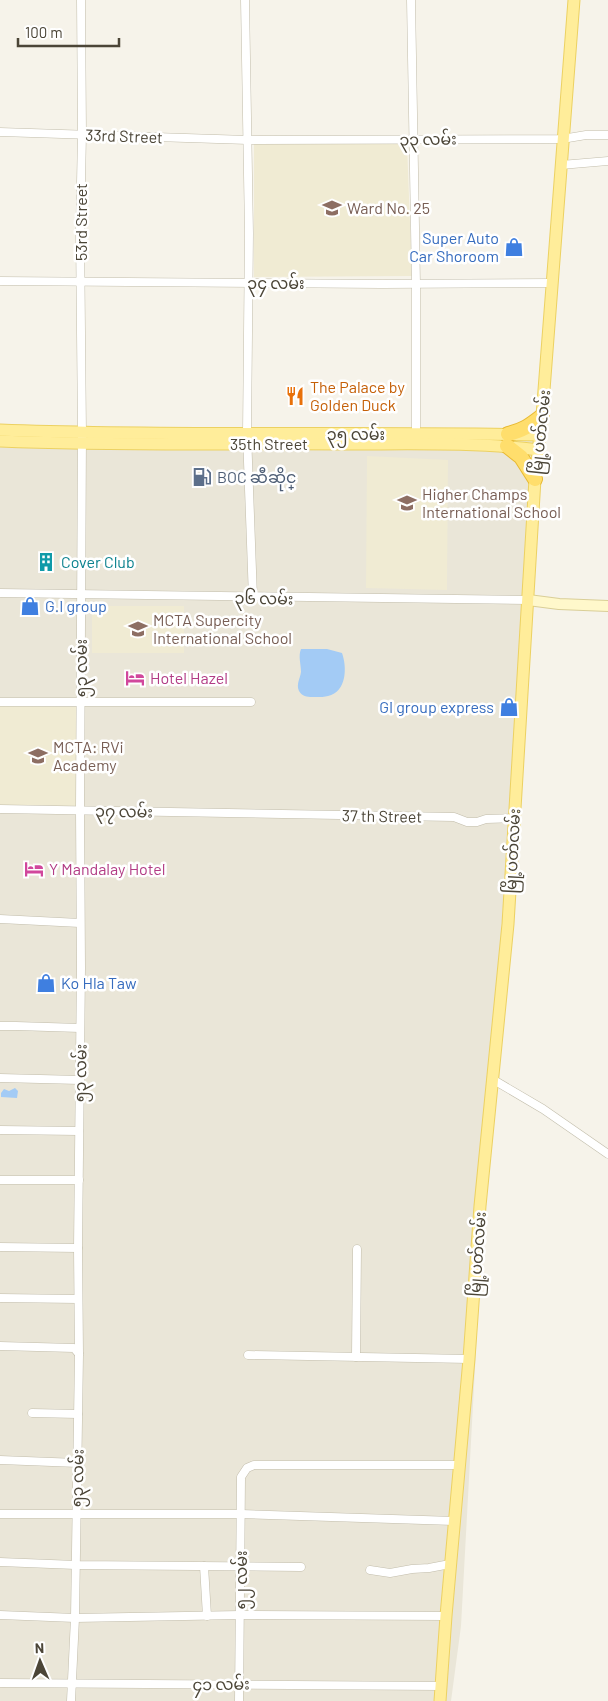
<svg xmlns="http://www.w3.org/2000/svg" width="608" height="1701" font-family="Barlow,'Noto Sans Myanmar',sans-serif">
	<rect width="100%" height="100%" fill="#f6f3ea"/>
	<!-- residential -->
	<polygon fill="#eae6d8" points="537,433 491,1073 461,1626 451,1701 0,1701 0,434"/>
	<!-- education -->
	<g fill="#f0ebd3">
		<polygon points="254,143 407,144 412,276 254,277"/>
		<polygon points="367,456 448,460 447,590 366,588"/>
		<rect x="92" y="606" width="92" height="47"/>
		<polygon points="0,706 76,707 77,806 0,805"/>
	</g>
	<!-- water -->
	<g fill="#a3cbf5">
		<path d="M301,649H327L342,653C347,667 347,692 328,696C325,697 320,697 316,697C310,697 303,698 299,691C296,684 300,679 301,672C301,664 298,656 301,649Z"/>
		<polygon points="15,1088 18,1091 17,1098 1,1097 1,1093 4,1089 9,1091"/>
	</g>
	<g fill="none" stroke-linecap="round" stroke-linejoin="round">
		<!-- street casing -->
		<g stroke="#c2bdab" stroke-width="9">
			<g id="street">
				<polyline points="245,0 249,233 247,434 253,598"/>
				<polyline points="411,0 416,284 416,433"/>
				<polyline points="0,132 248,140 562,139 586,135 608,135"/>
				<polyline points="561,165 608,161"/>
				<polyline points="0,281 382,284 552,283"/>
				<polyline points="0,593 528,600"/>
				<polyline points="0,702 251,702"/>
				<polyline points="0,809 454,817 467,822 477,822 486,819 514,818"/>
				<polyline points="0,919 80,923"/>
				<polyline points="0,1026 16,1026 80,1028"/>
				<polyline points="0,1078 80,1080"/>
				<polyline points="492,1079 543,1109 608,1154"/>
				<polyline points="0,1130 79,1131"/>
				<polyline points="0,1180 79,1180"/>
				<polyline points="0,1247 78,1248"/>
				<polyline points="0,1298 78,1299"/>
				<polyline points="0,1346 74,1348 79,1354"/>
				<polyline points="248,1355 469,1359"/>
				<polyline points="356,1357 357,1249"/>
				<polyline points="32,1413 78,1414"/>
				<polyline points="0,1460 78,1463"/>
				<polyline points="0,1514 241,1514 454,1521"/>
				<polyline points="0,1562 76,1565 301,1567"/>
				<polyline points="204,1566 207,1616"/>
				<polyline points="370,1570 390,1573 412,1569 429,1568 450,1564"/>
				<polyline points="0,1615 75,1618 240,1615 446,1616"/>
				<polyline points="0,1683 441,1686"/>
				<polyline points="71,1701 75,1618 79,1354 78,1248 81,968 80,810 82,433 80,232 82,134 81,0"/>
				<polyline points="239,1701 241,1477 247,1468 254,1465 459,1465"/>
			</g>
		</g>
		<!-- secondary casing -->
		<g stroke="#d9ce97" stroke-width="12">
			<polyline id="secondary" points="528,600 559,604 608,606"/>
		</g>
		<!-- primary casing -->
		<g stroke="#ecd162" stroke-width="13">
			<g id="primary">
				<path d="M0,430C180,437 360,431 540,435"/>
				<path d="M0,441C116,446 233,443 349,444C412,444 476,442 539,450"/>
				<polyline points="440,1701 446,1616 469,1359 480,1206 508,924 535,479 542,416 574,0"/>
			</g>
		</g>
		<!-- highway casing -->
		<g stroke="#e8b932" stroke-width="16">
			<g id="highway">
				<path d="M508,434C524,430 529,426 542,416"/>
				<polyline points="507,446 521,457 535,479"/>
			</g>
		</g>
		<!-- street -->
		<use href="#street" stroke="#fff" stroke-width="8"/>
		<!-- secondary -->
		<use href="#secondary" stroke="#fff8cb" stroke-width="10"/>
		<!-- primary -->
		<use href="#primary" stroke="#ffed9a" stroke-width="11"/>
		<!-- highway -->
		<use href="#highway" stroke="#ffde6c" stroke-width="14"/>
	</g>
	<!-- icons -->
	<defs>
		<g id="school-bare" transform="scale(1.5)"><path d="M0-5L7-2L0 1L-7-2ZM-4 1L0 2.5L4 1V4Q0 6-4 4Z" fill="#8d6e63" stroke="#fff" stroke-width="2.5" paint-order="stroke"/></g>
		<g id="shop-bare" transform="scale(1.5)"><path d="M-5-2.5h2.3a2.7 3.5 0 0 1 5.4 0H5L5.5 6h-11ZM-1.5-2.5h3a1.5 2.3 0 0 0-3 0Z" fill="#3f7fe0" stroke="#fff" stroke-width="2.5" paint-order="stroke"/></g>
		<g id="restaurant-bare" transform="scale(1.5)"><path d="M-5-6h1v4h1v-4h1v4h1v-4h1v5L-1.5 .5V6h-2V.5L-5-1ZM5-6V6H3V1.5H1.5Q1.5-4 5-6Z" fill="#e8710a" stroke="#fff" stroke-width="2.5" paint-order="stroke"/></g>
		<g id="fuel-bare" transform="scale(1.5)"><path d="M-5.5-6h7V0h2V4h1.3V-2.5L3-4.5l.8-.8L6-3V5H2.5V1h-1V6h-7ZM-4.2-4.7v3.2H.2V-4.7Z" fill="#5c6f8a" stroke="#fff" stroke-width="2.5" paint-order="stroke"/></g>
		<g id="building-bare" transform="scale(1.5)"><path d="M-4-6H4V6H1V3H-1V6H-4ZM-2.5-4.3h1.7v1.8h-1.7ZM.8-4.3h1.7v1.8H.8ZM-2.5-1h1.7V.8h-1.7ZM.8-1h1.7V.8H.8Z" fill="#0f9aa8" stroke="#fff" stroke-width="2.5" paint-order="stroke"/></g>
		<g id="hotel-bare" transform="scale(1.5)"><path d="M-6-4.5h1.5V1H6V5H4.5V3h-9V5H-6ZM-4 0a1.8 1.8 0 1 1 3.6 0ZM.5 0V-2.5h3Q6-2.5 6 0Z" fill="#d1479c" stroke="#fff" stroke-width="2.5" paint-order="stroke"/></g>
	</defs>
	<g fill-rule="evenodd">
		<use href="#school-bare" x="332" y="208"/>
		<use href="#shop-bare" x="514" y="247"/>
		<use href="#restaurant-bare" x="295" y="396"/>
		<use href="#fuel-bare" x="202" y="477"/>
		<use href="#school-bare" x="407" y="503"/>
		<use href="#building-bare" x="46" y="562"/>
		<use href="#shop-bare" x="30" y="606"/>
		<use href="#school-bare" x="138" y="629"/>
		<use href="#hotel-bare" x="135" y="678"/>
		<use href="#shop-bare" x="509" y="707"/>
		<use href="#school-bare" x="38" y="756"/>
		<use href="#hotel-bare" x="34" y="869"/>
		<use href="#shop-bare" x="46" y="983"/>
	</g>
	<g text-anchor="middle" stroke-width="5" stroke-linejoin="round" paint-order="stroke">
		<!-- street labels -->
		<g font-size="16" fill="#4b4537" stroke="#fff">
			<text transform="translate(124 136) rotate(2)" y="6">33rd Street</text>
			<text transform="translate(428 139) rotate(-1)" y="6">၃၃ လမ်း</text>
			<text transform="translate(81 222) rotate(-90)" y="6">53rd Street</text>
			<text x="276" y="289">၃၄ လမ်း</text>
			<text transform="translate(540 432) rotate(-84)" y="6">မြို့ပတ်လမ်း</text>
			<text x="356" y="440">၃၅ လမ်း</text>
			<text x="269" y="450">35th Street</text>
			<text transform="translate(264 598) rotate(1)" y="6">၃၆ လမ်း</text>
			<text transform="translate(81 668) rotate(-90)" y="6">၅၃ လမ်း</text>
			<text transform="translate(124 811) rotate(1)" y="6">၃၇ လမ်း</text>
			<text transform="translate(382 816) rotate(1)" y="6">37 th Street</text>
			<text transform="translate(512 851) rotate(-87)" y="6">မြို့ပတ်လမ်း</text>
			<text transform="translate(80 1073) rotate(-89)" y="6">၅၃ လမ်း</text>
			<text transform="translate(477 1254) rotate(-86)" y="6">မြို့ပတ်လမ်း</text>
			<text transform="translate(77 1478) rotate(-89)" y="6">၅၃ လမ်း</text>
			<text transform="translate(241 1580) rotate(-90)" y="6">၅၂ လမ်း</text>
			<text transform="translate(221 1684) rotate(-1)" y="6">၄၁ လမ်း</text>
		</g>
		<!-- education labels -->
		<g font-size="16" fill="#785e54" stroke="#fff" text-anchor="start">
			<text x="347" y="214">Ward No. 25</text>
			<text x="422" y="500">Higher Champs<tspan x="422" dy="18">International School</tspan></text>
			<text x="153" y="626">MCTA Supercity<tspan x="153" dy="18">International School</tspan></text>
			<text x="53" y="753">MCTA: RVi<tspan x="53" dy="18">Academy</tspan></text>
		</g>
		<!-- shop labels -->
		<g font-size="16" fill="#366cbe" stroke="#fff" text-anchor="end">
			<text x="499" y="244">Super Auto<tspan x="499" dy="18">Car Shoroom</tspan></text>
			<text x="45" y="612" text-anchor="start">G.I group</text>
			<text x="494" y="713">GI group express</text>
			<text x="61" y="989" text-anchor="start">Ko Hla Taw</text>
		</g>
		<!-- food labels -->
		<g font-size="16" fill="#c56008" stroke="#fff" text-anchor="start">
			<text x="310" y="393">The Palace by<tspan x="310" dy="18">Golden Duck</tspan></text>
		</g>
		<!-- service labels -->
		<g font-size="16" fill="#4e5e75" stroke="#fff" text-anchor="start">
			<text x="217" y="483">BOC ဆီဆိုင္</text>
		</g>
		<!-- culture labels -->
		<g font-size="16" fill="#0d838f" stroke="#fff" text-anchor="start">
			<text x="61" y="568">Cover Club</text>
		</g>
		<!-- hotel labels -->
		<g font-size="16" fill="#b23c85" stroke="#fff" text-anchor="start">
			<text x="150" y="684">Hotel Hazel</text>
			<text x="49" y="875">Y Mandalay Hotel</text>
		</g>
	</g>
	<!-- north arrow -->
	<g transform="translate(40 1661) rotate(358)" stroke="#ffffff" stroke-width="4" paint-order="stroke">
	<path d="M0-4L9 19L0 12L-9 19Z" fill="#4b4537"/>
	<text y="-8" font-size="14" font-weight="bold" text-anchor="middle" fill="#4b4537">N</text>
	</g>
	<!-- scale -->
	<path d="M18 38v8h101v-8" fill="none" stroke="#4b4537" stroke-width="2.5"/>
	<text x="25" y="38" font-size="15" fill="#4b4537" stroke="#ffffff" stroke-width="4" paint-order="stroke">100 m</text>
</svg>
